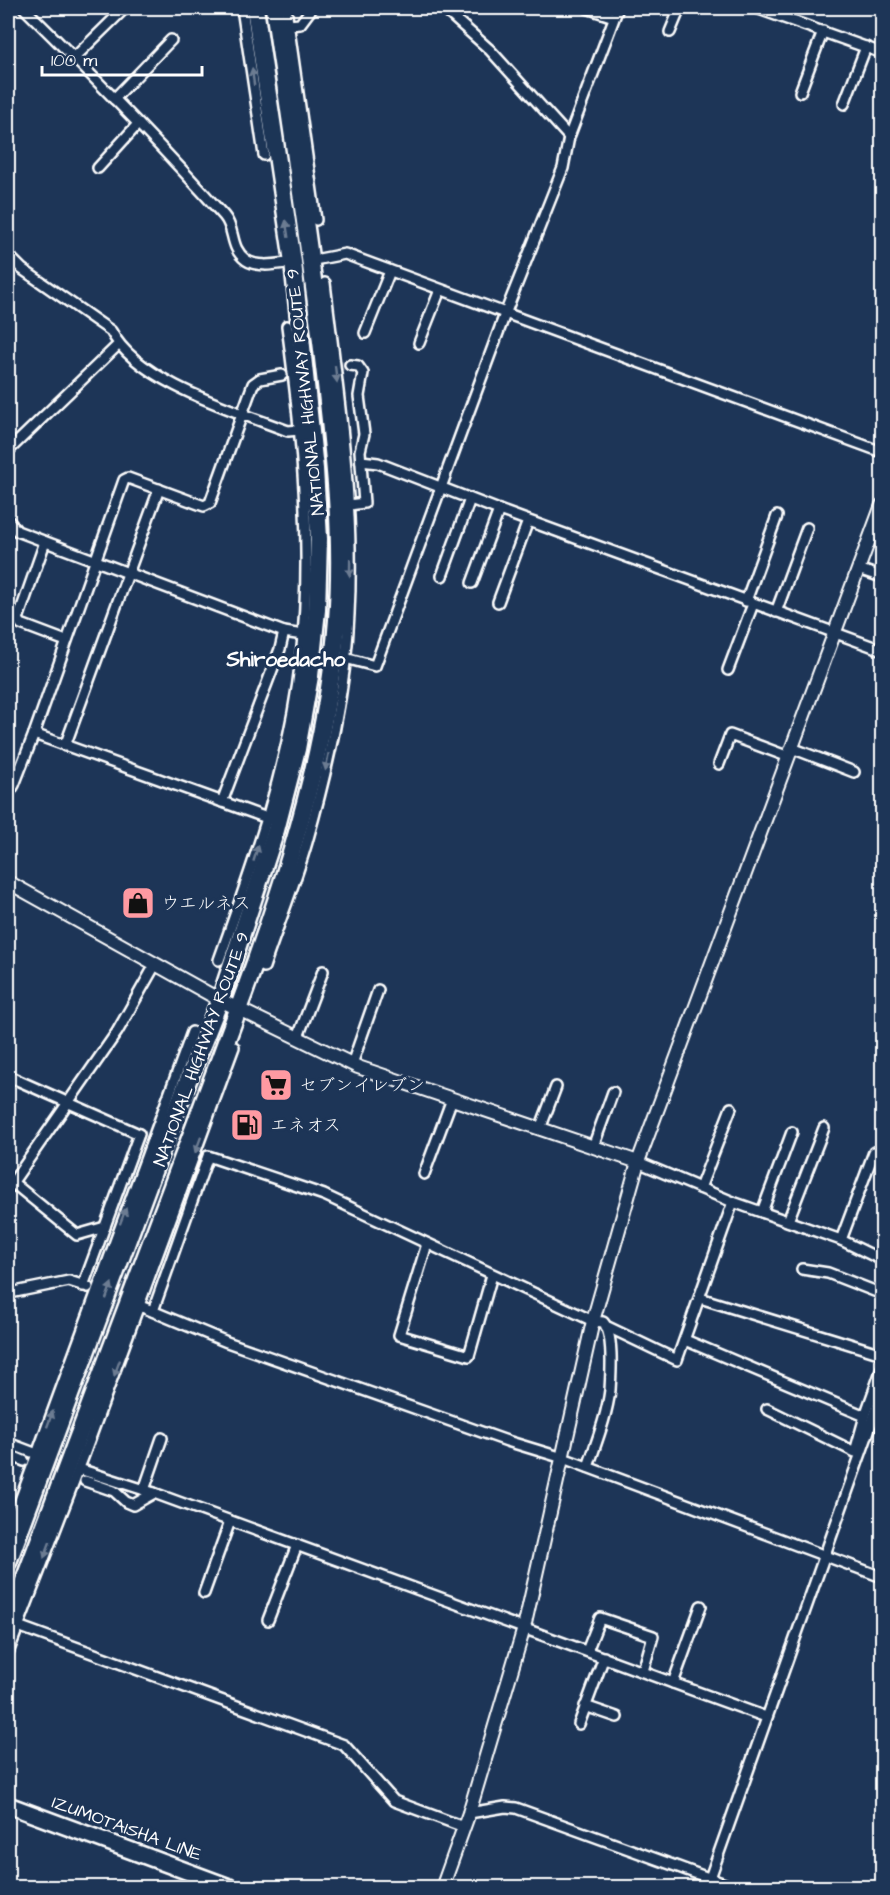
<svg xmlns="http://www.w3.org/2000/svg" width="890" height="1895" font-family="'Architects Daughter','Klee One',sans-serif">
	<rect width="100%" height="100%" fill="#1d3557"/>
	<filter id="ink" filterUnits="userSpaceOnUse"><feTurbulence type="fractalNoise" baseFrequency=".0167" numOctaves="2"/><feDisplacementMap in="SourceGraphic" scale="12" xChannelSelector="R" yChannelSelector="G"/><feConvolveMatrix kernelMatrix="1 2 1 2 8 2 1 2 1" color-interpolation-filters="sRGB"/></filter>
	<g filter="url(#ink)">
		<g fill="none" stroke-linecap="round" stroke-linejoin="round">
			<!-- minor-tunnel -->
			<g stroke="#344968" stroke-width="9" stroke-dasharray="9 4.5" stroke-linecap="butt">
				<polyline points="282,375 350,365"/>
				<polyline points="24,1461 85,1481"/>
			</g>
			<!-- minor casing -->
			<g stroke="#fff" stroke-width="14">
				<g id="minor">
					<path d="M24,8C92,75 160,144 224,216C236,230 229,247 246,260C259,269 281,263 295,262"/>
					<polyline points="242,8 264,155"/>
					<polyline points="286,8 316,220"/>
					<polyline points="443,8 490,50 569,137"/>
					<polyline points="587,8 614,17"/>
					<polyline points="756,8 882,53"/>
					<polyline points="288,25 300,24 312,8"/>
					<polyline points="670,32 680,8"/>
					<polyline points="74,58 125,8"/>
					<polyline points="800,92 823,31"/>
					<polyline points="114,99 171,40"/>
					<polyline points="844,104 866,47"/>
					<polyline points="98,168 138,124"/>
					<path d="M8,255L22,269L111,331C137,382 236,411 288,431L300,430"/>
					<polyline points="309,261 345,254 882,452"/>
					<polyline points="365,333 390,271"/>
					<polyline points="419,343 440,290"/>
					<polyline points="8,451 118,345"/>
					<polyline points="361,461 378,463 499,510 882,650"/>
					<polyline points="349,505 364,503 360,451 364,434 359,396 363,373 358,366 350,365"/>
					<polyline points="8,520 17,531 284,632 303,635"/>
					<polyline points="45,542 18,619 21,624 66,641"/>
					<polyline points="858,569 882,577"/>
					<polyline points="442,576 470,499"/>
					<polyline points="472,583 499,510"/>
					<polyline points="746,601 777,516"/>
					<polyline points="498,602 528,521"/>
					<polyline points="776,612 807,528"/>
					<polyline points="345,658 375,666 505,314 563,168 569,137 618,8"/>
					<polyline points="728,670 753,604"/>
					<polyline points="34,734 267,818"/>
					<polyline points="65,746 159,489"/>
					<polyline points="792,748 854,772"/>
					<polyline points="719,764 730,735 789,757"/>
					<polyline points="8,795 14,785 34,734 124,480 128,478 204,506 210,503 253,384 260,379 282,375"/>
					<polyline points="222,802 280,649 284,632"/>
					<path d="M219,960C254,862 290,762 301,658C313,546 302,437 287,326"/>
					<path d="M264,967C278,925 295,884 307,842C328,768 346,690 349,614C355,502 338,393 325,283"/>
					<polyline points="298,1037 323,971"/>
					<polyline points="352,1064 378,990"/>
					<polyline points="8,1076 139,1134 83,1286"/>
					<polyline points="540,1129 556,1087"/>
					<polyline points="593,1147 613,1092"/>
					<polyline points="638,1162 733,1202 841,1240 882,1260"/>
					<polyline points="424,1174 452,1099"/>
					<polyline points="12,1182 77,1235 105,1227"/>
					<polyline points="700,1188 731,1108"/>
					<polyline points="8,1189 117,1032 155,965"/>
					<polyline points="762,1212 792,1132"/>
					<polyline points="788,1221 824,1128"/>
					<polyline points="841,1240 874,1152"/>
					<polyline points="427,1244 399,1335 469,1356 492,1275"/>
					<polyline points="802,1269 828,1273 882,1294"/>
					<polyline points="8,1289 15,1292 69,1281 88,1287"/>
					<polyline points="700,1298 882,1354"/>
					<polyline points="140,1306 227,1342 507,1441 563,1458 882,1577"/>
					<path d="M153,1311L208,1156L324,1195L593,1321L603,1322C614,1333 611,1374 610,1390C607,1416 596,1443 588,1467"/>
					<polyline points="608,1327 677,1360 733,1202"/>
					<polyline points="685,1340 865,1416"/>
					<polyline points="767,1409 855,1452 865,1416 882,1368"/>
					<polyline points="8,1443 37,1454"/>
					<polyline points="8,1454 24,1461"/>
					<polyline points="79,1469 154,1493 766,1717"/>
					<polyline points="85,1481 114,1491 126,1502 133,1505 154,1493"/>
					<polyline points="144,1490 162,1438"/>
					<polyline points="8,1533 192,1032"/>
					<polyline points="204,1593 230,1521"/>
					<polyline points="268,1620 297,1545"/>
					<polyline points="18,1626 344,1745 394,1801 464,1827"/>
					<polyline points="587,1651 600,1618 653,1636 643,1671"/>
					<polyline points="8,1653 84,1455 234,1047"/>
					<polyline points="673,1683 701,1606"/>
					<polyline points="585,1706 617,1717"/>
					<polyline points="579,1724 604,1657"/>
					<polyline points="469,1813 505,1807 516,1808 736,1888"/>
					<polyline points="710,1878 882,1394"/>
				</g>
			</g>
			<!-- tertiary casing -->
			<g stroke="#fff" stroke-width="16">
				<g id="tertiary">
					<polyline points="8,882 220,1000 358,1067 638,1162"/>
					<polyline points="442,1888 469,1813 524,1628 593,1321 638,1162 882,505"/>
				</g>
			</g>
			<!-- primary casing -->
			<g stroke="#fff" stroke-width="20">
				<polyline id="primary" points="8,1805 232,1888"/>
			</g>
			<!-- trunk casing -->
			<g stroke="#fff" stroke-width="21">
				<g id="trunk">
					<polyline points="8,1562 173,1118 220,1000 276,830 297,749 310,676 317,610 319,539 315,469 293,262 255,8"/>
					<path d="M8,1620L22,1586C82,1427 141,1268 201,1109C260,950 324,791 337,620C344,532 333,445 323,358C309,241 291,124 274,8"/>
				</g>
			</g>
			<!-- minor -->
			<use href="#minor" stroke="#1d3557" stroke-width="9"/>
			<!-- tertiary -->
			<use href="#tertiary" stroke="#1d3557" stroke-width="12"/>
			<!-- primary -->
			<use href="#primary" stroke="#1d3557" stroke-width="15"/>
			<!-- trunk -->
			<use href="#trunk" stroke="#1d3557" stroke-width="16"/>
		</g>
		<!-- one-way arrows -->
		<defs><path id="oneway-solid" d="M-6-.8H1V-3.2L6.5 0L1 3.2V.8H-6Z" transform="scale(1.5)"/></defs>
		<g fill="#6c7c92">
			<use href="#oneway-solid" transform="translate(253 77) rotate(-98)"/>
			<use href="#oneway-solid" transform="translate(287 229) rotate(-99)"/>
			<use href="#oneway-solid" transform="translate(336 374) rotate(83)"/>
			<use href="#oneway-solid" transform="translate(350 568) rotate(91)"/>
			<use href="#oneway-solid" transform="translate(327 762) rotate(101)"/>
			<use href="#oneway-solid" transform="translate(256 853) rotate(-73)"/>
			<use href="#oneway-solid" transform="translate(198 1145) rotate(110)"/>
			<use href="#oneway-solid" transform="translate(123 1216) rotate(-69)"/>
			<use href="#oneway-solid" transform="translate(109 1291) rotate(-70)"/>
			<use href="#oneway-solid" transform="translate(117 1368) rotate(110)"/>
			<use href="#oneway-solid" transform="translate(50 1419) rotate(-70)"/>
			<use href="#oneway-solid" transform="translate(47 1550) rotate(111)"/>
		</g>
	</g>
	<!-- icons -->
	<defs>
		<g id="shop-square" transform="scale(1.725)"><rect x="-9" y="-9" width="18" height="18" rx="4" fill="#ff9aa2" stroke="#1d3557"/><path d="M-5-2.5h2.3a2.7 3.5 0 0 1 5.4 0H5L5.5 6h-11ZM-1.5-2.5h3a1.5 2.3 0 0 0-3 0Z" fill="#111"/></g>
		<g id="supermarket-square" transform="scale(1.725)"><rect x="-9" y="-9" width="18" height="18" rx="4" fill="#ff9aa2" stroke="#1d3557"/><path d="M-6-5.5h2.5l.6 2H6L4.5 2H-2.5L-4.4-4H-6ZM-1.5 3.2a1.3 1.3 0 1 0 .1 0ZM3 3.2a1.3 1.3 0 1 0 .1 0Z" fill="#111"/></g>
		<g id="fuel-square" transform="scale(1.725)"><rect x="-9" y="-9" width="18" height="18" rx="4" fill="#ff9aa2" stroke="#1d3557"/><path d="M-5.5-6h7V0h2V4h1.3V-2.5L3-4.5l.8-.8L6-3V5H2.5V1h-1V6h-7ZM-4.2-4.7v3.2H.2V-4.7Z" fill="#111"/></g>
	</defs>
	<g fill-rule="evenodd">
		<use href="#shop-square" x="138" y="903"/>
		<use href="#supermarket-square" x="276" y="1085"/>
		<use href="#fuel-square" x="247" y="1125"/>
	</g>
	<g text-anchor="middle" stroke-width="6" stroke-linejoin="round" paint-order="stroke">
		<!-- street labels -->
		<g font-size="18" fill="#fff" stroke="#1d3557">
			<text transform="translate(305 392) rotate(-96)" y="6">NATIONAL HIGHWAY ROUTE 9</text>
			<text transform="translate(201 1049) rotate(-70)" y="6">NATIONAL HIGHWAY ROUTE 9</text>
			<text transform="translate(127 1828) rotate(20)" y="6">IZUMOTAISHA LINE</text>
		</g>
		<!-- poi labels -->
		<g font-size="18" fill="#fff" stroke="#1d3557" text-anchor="start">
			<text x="161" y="909">ウエルネス</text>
			<text x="299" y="1091">セブンイレブン</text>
			<text x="270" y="1131">エネオス</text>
		</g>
		<!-- quarter labels -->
		<g font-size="21" font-weight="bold" fill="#fff" stroke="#1d3557">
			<text x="286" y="666">Shiroedacho</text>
		</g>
	</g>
	<!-- margin -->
	<rect width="890" height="1895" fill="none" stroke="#1d3557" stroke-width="30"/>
	<rect x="15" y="15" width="860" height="1865" fill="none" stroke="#fff" stroke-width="2" filter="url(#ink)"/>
	<!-- scale -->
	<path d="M42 66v9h160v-9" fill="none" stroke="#ffffff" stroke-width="3"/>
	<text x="51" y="66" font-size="18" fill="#ffffff" stroke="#1d3557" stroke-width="4.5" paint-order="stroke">100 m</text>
</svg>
